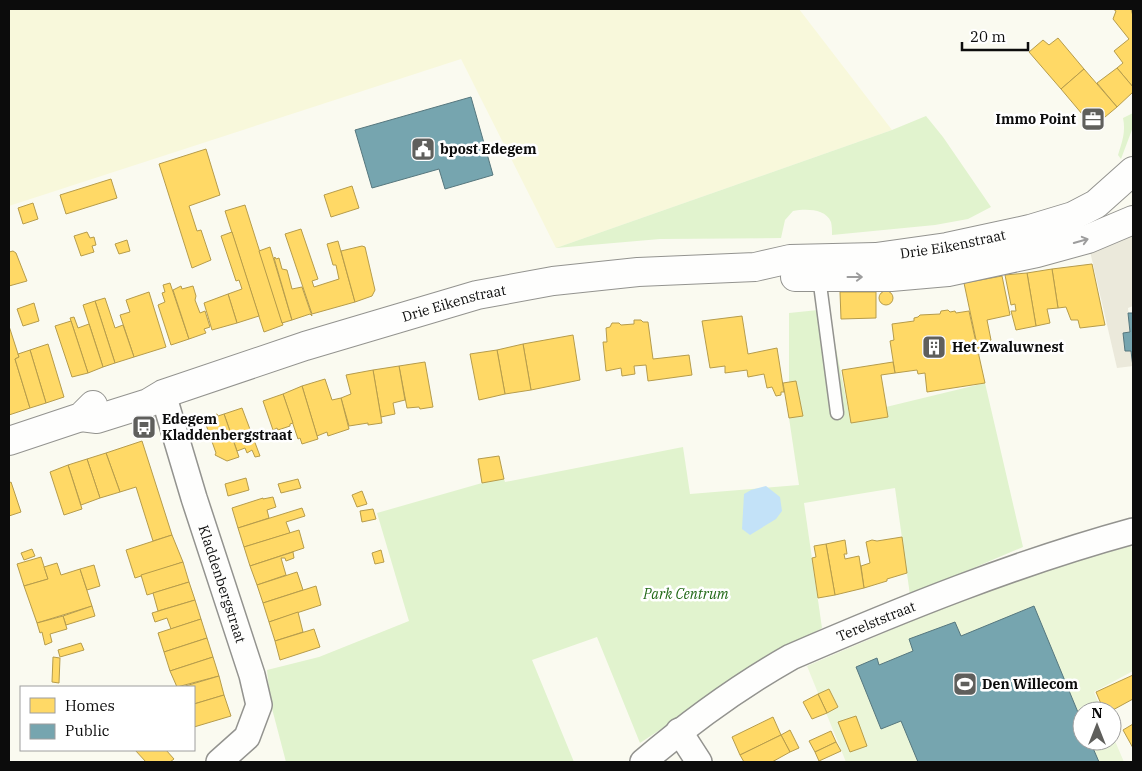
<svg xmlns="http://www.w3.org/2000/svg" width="1142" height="771" font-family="'IBM Plex Serif',serif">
	<rect width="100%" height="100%" fill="#fafaf0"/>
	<!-- farmland -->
	<polygon fill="#f8f8db" points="9,9 799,9 892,130 556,248 461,59 9,206"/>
	<!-- green -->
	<g fill="#e1f3ce">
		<path d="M1133,113V127L1121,159L1118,155C1122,142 1126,132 1123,118Z"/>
		<path d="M926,116L943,137L991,207L968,219L935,225L832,235C832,231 832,226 831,222C825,208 805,209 793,211L785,220L781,238L660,239L556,248L892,130Z"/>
		<polygon points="828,309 851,423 887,417 886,407 985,383 1023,547 910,595 895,488 804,503 822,628 761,663 640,743 597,637 532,660 574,762 286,762 270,701 267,670 319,657 409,621 377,513 482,483 504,479 505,482 683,447 690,494 799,485 789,418 789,313"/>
	</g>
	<!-- pitch -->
	<polygon fill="#ebf6d8" points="1130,543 1133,556 1133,671 1094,692 1102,711 1082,711 1082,741 1112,741 1112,734 1124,762 846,762 807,666 1024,573"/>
	<!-- plaza -->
	<polygon fill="#ebe9db" points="1133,230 1133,306 1128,308 1130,332 1123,333 1125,351 1131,351 1133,366 1117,368 1089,247"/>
	<!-- water -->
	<polygon fill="#c3e2f8" points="766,486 780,497 782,511 776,519 750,535 742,529 744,494 751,490"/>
	<!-- homes -->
	<g fill="#ffd966" stroke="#b69c4b">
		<polygon points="1113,9 1131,9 1133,16 1133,87 1117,68 1123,63 1114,51 1129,39 1113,19 1116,11"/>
		<polygon points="1058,38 1084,69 1061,89 1029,52 1043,40 1049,45"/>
		<polygon points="1117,68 1133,87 1133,92 1117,107 1097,83"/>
		<polygon points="1084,69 1117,107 1093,127 1061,89"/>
		<polygon points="206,149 220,195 189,206 197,231 201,230 211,260 192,268 159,164"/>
		<polygon points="111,179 117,198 66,214 60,195"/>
		<polygon points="352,186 359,208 331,217 324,195"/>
		<polygon points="33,203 38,219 23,224 18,208"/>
		<polygon points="245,205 283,325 264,332 225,211"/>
		<polygon points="301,229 318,279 312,281 314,287 339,279 336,265 333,265 327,244 338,241 355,302 312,314 285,234"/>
		<polygon points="87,232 90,238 94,237 96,245 92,246 94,252 81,256 74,236"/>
		<polygon points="232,232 259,316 237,323 228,294 242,289 239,280 236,281 221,236"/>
		<polygon points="127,240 130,251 119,254 115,244"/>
		<polygon points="362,246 365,247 375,290 372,296 355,302 341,251"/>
		<polygon points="270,247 292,320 282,323 259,251"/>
		<polygon points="13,251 16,253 27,281 9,286 9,252"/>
		<polygon points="275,257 276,259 279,258 282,269 287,270 292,289 302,287 312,316 310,314 292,320 274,258"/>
		<polygon points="1092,264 1105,325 1080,328 1078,320 1071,320 1066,307 1058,308 1052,269"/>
		<polygon points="1052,269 1058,308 1047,309 1050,323 1036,326 1027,273"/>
		<polygon points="1027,273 1036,326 1016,330 1011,311 1016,311 1015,304 1011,305 1005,275"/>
		<polygon points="1002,276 1010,315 987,320 991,340 987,342 989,351 979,354 964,283"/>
		<polygon points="170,283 189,339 171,345 158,305 165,302 162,293 165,292 163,285"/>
		<polygon points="181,286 182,289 193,286 196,296 195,300 200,313 205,311 210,327 204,329 206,333 189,339 173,290"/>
		<circle cx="886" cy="298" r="7"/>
		<polygon points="149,292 166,347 134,357 120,315 130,312 126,300"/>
		<polygon points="840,292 876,292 876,318 841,319"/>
		<polygon points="228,294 237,323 212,330 204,303"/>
		<polygon points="105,298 115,328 123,325 134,357 115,363 95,301"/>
		<polygon points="95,301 115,363 103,367 83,305"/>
		<polygon points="34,303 39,321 23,326 17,309"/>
		<polygon points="948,310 950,312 955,311 956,313 969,311 985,383 927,392 925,373 918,374 917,370 895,373 890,341 894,340 892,324 914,321 914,318 918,317 920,315 940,314 941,311"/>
		<polygon points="742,316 748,354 777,348 784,392 781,392 781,395 776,396 772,387 767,388 764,374 748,377 747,370 725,373 725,366 710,368 702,321"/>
		<polygon points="74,317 78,328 89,324 103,367 88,373 70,318"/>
		<polygon points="634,320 641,320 643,322 648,322 653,359 689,355 692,375 648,381 646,365 634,366 635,374 622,376 621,368 606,371 603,342 607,342 606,328 610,327 612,323 619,323 621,325 634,324"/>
		<polygon points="71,321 88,373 72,377 55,326"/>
		<polygon points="9,326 19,357 15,359 30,408 9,415"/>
		<polygon points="573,335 580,380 531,390 523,344"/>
		<polygon points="48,344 64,397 46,403 30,350"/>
		<polygon points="523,344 531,390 505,394 497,350"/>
		<polygon points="30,350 46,403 30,408 15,359 19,357 18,354"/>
		<polygon points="497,350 505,394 479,400 470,354"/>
		<polygon points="425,362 433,407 420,409 419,407 407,408 399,366"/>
		<polygon points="893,362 895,373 881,375 888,417 851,423 842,370"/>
		<polygon points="399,366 405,400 393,403 395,414 381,417 373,370"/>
		<polygon points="373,370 382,423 368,425 368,423 349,426 341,398 351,394 346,375"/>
		<polygon points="325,379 332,400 341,398 349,429 328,436 327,432 317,436 302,386"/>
		<polygon points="796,381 803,416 789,418 783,383"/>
		<polygon points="302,386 318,439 302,444 300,438 298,439 283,394"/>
		<polygon points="283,394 293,423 290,424 290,426 278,430 277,428 273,430 263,401"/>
		<polygon points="242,408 260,456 255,457 252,450 247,453 245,448 237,451 224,414"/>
		<polygon points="217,414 218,416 224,414 239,457 227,461 215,455 216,453 204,419"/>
		<polygon points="142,441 172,535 153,541 136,487 120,492 106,453"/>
		<polygon points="106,453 120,492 100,498 87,459"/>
		<polygon points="499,456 504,479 482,483 478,459"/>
		<polygon points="87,459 100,498 81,505 68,465"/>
		<polygon points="68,465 82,509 64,515 50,472"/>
		<polygon points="246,478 249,490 228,496 225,484"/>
		<polygon points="298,479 301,488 281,493 278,484"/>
		<polygon points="11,482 21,512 9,516 9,483"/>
		<polygon points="362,491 367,504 357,507 352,495"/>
		<polygon points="273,497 276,507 267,510 269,518 238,528 232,508 263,498 263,499"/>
		<polygon points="302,508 305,516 286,522 290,533 244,547 238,528"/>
		<polygon points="373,509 376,519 362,522 360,511"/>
		<polygon points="299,530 304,548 250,566 244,547"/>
		<polygon points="172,535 183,562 135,578 126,550"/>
		<polygon points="902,537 907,573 887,579 887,581 864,588 861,566 870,563 866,542 872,540 877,541"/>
		<polygon points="845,540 847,554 844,554 845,559 859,556 864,588 835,595 826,544"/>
		<polygon points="826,544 835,595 818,598 812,558 816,557 814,546"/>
		<polygon points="32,549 35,556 24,560 21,553"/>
		<polygon points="381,550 384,562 375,564 372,553"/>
		<polygon points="293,552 294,558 286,561 285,558 281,558 286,575 257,585 250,566"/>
		<polygon points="41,557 48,579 24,586 17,564"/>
		<polygon points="183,562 189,582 147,595 141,575"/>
		<polygon points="57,563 61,575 80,569 92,606 37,623 24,586 48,579 44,567"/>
		<polygon points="94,565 100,586 87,590 80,569"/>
		<polygon points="297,572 303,590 263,603 257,585"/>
		<polygon points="189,582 195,600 158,611 153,593"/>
		<polygon points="316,586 321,605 269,622 263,603"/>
		<polygon points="195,600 201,619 171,629 167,618 155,622 152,613"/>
		<polygon points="92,606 95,616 66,625 63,616"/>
		<polygon points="298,612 303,632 275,641 269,622"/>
		<polygon points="63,616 67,629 50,634 52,642 45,645 42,632 40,633 37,623"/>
		<polygon points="201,619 207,638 164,652 158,633"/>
		<polygon points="314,629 320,647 280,660 275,641"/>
		<polygon points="207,638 213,657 170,671 164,652"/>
		<polygon points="81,643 84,650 60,657 58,650"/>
		<polygon points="53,657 60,658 59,683 52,682"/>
		<polygon points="213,657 219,676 177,687 170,671"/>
		<polygon points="1133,675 1133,699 1111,711 1104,711 1096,692"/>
		<polygon points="219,676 224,695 194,704 194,687 182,687"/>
		<polygon points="829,689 838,707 827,713 818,694"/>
		<polygon points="818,694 827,713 812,719 803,702"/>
		<polygon points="224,695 231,716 194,727 194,704"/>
		<polygon points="856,716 867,746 850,752 838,722"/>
		<polygon points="773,717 781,735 740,755 732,737"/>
		<polygon points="1133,724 1133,748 1123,730"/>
		<polygon points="790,730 799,748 790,752 781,735"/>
		<polygon points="831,731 836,742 815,752 809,741"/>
		<polygon points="781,735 790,752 772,762 744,762 740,755"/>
		<polygon points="836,742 841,751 819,761 815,752"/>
		<polygon points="135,750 166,750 174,759 170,762 146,762"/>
	</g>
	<!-- public -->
	<g fill="#76a5af" stroke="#56777e">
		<polygon points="471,97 493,175 445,189 439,169 372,188 355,130"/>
		<polygon points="1128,313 1133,313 1133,367 1131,351 1125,351 1123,333 1130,332"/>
		<polygon points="1034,606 1082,722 1082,741 1090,741 1099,762 918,762 901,721 881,729 856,667 877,658 879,665 913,651 909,639 955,622 961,636"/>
	</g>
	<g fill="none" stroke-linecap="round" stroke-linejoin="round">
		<!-- service casing -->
		<g stroke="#93938f" stroke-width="15">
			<polyline id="service" points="819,277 837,413"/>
		</g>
		<!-- minor casing -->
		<g stroke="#93938f" stroke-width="28">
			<g id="minor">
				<path id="s1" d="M163,394L194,498L252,675L259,705L247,737L219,762"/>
				<polyline points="679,731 699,762"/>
				<path id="s2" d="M643,762C689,723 738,687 791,657C902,609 1016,563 1133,531"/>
			</g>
		</g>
		<!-- tertiary casing -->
		<g stroke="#93938f" stroke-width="30">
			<g id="tertiary">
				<polyline points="795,277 891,277 948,272 1037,253 1088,239 1133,220"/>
				<path id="s3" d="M81,417L97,419L148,403L163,394L305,346L477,295L553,281L638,272L755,267L790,259L876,257L947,247L1030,229L1073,216L1096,204L1133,171"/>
				<polyline points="9,441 81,417 93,405"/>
			</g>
		</g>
		<!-- service -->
		<use href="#service" stroke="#fefefd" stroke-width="12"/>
		<!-- minor -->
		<use href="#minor" stroke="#fefefd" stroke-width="25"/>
		<!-- tertiary -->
		<use href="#tertiary" stroke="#fefefd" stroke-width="28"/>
	</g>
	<!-- one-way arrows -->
	<defs><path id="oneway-shaft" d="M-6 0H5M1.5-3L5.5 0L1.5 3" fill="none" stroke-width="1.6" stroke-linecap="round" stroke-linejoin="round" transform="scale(1.25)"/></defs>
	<g stroke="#9d9d9d">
		<use href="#oneway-shaft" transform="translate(1081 241) rotate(-16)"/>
		<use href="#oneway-shaft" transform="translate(855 277)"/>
	</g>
	<!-- icons -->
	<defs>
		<g id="office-square" transform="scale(1.25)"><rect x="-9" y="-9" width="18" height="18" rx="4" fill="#5f5f5c" stroke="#fff"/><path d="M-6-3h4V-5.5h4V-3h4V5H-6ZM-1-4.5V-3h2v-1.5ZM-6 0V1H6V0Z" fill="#fff"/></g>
		<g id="civic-square" transform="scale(1.25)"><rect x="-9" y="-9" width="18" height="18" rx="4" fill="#5f5f5c" stroke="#fff"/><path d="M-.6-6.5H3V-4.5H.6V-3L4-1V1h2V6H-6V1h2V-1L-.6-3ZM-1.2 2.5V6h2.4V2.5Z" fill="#fff"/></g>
		<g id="building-square" transform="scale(1.25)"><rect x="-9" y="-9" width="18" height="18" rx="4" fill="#5f5f5c" stroke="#fff"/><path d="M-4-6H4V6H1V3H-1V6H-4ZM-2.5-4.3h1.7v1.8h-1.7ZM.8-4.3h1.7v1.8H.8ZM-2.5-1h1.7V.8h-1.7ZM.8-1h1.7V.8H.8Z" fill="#fff"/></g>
		<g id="bus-square" transform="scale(1.25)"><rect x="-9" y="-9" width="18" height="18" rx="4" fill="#5f5f5c" stroke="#fff"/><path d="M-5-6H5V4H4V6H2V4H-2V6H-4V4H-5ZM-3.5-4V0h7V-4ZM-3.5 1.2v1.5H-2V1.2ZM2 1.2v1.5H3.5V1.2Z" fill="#fff"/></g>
		<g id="stadium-square" transform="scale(1.25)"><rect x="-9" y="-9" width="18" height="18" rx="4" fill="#5f5f5c" stroke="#fff"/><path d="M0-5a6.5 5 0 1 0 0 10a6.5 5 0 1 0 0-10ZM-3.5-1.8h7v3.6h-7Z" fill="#fff"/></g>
	</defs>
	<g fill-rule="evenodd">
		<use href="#office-square" x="1093" y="119"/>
		<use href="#civic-square" x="423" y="149"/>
		<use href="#building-square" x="934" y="347"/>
		<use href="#bus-square" x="144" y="427"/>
		<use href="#stadium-square" x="965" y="684"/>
	</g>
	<g text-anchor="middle" stroke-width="5" stroke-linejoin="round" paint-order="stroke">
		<!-- poi labels -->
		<g font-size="14" font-weight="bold" fill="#0c0c0c" stroke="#fff" text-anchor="start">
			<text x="1076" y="124" text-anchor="end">Immo Point</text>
			<text x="440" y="154">bpost Edegem</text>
			<text x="952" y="352">Het Zwaluwnest</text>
			<text x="162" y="424">Edegem<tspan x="162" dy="16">Kladdenbergstraat</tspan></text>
			<text x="982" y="689">Den Willecom</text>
		</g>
		<!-- street labels -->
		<g font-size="14" fill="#0c0c0c" stroke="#fff">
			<text dy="5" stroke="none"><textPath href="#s3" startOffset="896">Drie Eikenstraat</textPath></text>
			<text dy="5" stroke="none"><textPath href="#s3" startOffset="392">Drie Eikenstraat</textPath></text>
			<text dy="5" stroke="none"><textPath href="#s1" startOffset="199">Kladdenbergstraat</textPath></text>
			<text dy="5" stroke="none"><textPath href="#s2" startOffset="274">Terelststraat</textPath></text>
		</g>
		<!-- park labels -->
		<g font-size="14" font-style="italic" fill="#226917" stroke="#fff">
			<text x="686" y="599">Park Centrum</text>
		</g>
	</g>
	<!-- border -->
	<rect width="1142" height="771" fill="none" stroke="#0c0c0c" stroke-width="20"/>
	<!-- legend -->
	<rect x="20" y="686" width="175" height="65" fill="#ffffff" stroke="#9e9e9e"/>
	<rect x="30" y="698" width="25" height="15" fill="#ffd966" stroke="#9e9e9e"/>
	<text x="65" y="711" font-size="15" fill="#0c0c0c">Homes</text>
	<rect x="30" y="724" width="25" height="15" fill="#76a5af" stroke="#9e9e9e"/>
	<text x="65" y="736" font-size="15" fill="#0c0c0c">Public</text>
	<!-- north arrow -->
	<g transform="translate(1097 726)"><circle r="24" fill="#ffffff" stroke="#9e9e9e"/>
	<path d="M0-4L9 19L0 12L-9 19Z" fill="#5f5f5c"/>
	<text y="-8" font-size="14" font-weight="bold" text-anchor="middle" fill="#0c0c0c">N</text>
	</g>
	<!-- scale -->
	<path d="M962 42v8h66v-8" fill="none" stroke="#0c0c0c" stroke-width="2.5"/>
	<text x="970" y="42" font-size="15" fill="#0c0c0c" stroke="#ffffff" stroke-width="4" paint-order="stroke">20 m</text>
</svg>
